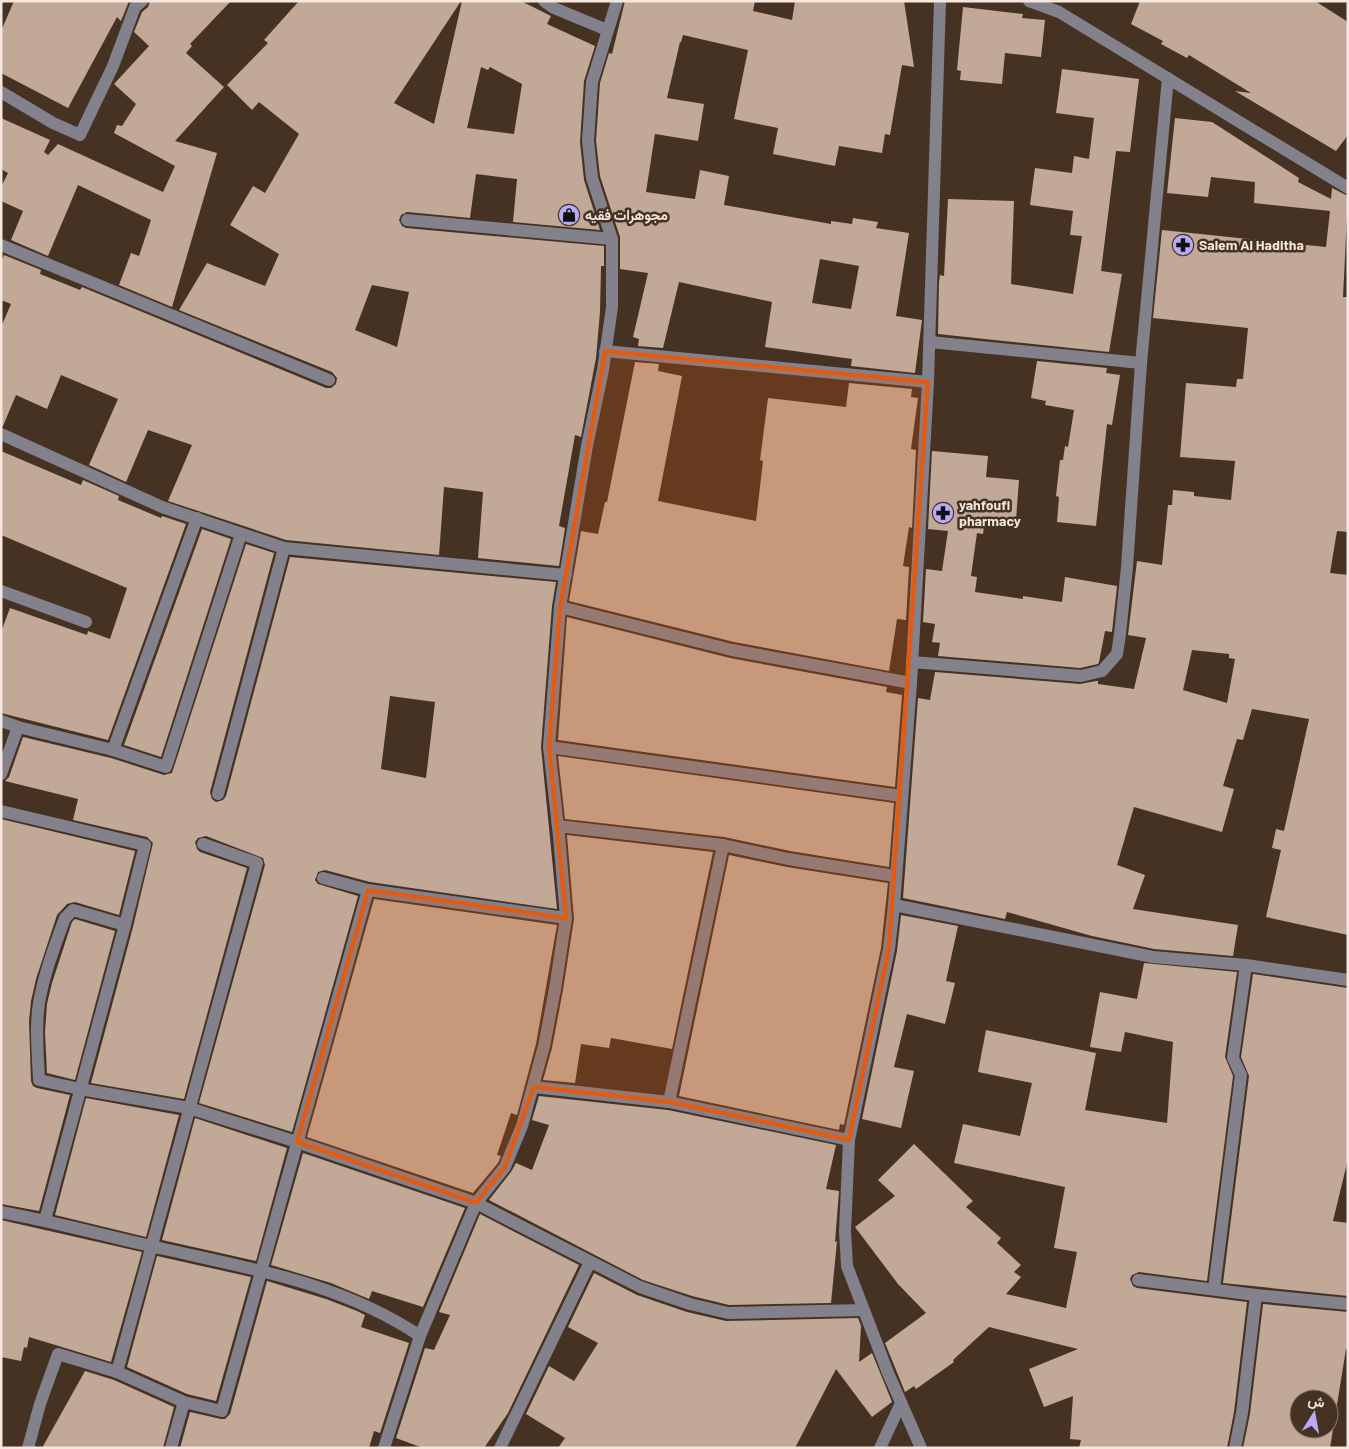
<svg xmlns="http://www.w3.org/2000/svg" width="1349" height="1449" font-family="Barlow,Vazirmatn,sans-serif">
	<rect width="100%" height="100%" fill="#463223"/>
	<!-- building -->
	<g fill="#c1a897" fill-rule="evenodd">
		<polygon points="14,1 129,1 121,21 117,17 68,108 1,73 1,31"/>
		<polygon points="150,1 231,1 190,44 192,46 186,53 224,87 175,141 217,153 172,307 119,285 131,253 139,256 151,220 78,185 48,256 11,240 23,211 1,201 1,187 8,173 1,169 1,118 50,140 44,152 48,155 58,144 163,192 175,166 114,133 117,125 122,126 136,104 114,84 149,46 134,32 142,12 148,7"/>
		<path d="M299,1H461L394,103L434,124L462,1H521L551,16L547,24L595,46L584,81L580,142L584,180L600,230L513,222L517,179L476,174L470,218L407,212L401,215L399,220L402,226L406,228L604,246V266H601L600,312L596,358L581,437L575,435L559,526L565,528L559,566L478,558L483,492L444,487L439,555L286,540L168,501L192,445L148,430L126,482L89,465L118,399L61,375L47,409L16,395L3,426H1V327L11,304L1,300V262L4,255L41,270L40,274L80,290L82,287L326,388H331L336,384L337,378L332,372L179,310L207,263L265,286L279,254L230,225L253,186L265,193L299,134L259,102L252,110L227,85L268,43L264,40ZM481,67L488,70L490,67L522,84L514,134L467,128ZM372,285L409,292L397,347L355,330Z"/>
		<path d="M625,1H755L753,11L792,20L795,1H904L914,67L902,65L890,135L885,134L882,153L839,146L835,166L773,154L778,128L734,119L748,50L683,35L681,42H680L667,98L704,104L698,141L655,134L646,192L695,199L700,170L729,176L724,205L831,224V221L852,224L853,218L878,222L876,228L909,233L896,316L922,320L915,373L851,366L852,359L765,347L772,302L679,282L663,348L638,346L639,339L633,337L648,273L620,269V237L600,176L596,141L600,83L609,53L612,54ZM820,259L859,266L851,309L812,303Z"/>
		<polygon points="1140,1 1315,1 1348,22 1348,135 1336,151 1235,91 1251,93 1189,55 1187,58 1161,44 1163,41 1131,24"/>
		<polygon points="963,7 1023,14 1022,18 1045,20 1041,57 1005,53 1002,84 960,80 961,71 957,70"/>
		<polygon points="1062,69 1139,79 1130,152 1116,151 1101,271 1122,274 1109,352 938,334 939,283 940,275 944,276 948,199 1014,201 1011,284 1073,294 1082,236 1070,235 1073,211 1030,205 1035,168 1072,173 1074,156 1089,159 1094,118 1056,113"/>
		<path d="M1175,118L1212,122L1299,178L1298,182L1331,199L1332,188L1348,196L1343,297H1348V532L1337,531L1330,573L1348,575V935L1266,917L1281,850L1272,848L1276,829L1284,831L1309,719L1252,709L1243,740L1237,739L1223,786L1234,789L1222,832L1134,807L1117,865L1145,875L1133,909L1238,925L1233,956L1154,949L1092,936L1007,912L1005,919L903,898L918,698L930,700L935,672L1080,684L1096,681H1098V684L1134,689L1146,638L1128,635L1137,561L1162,565L1168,505H1172L1173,490L1194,492V496L1231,500L1235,461L1180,457L1186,383L1236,387L1237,379H1243L1248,328L1153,318L1162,230L1326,247L1330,211L1254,203L1255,182L1211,177L1208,197L1167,193ZM1192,650L1229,654V658L1235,659L1227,703L1183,690Z"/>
		<polygon points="1037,361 1107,368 1106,373 1120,375 1112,425 1107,424 1096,526 1057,522 1059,497 1056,496 1060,460 1063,460 1065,446 1068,447 1074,410 1045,405 1046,401 1031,398"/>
		<polygon points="635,362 659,364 658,371 682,376 658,501 756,521 763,461 760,460 768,398 846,407 849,383 912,389 911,397 918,398 911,449 916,450 912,528 909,527 903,566 909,567 906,620 897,619 889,671 734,642 569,601 581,531 598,534 605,502 607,502"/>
		<polygon points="1,451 81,485 83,480 119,496 118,500 161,518 162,516 186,524 108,740 1,713 1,632 10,608 87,635 88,631 110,639 127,588 1,535"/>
		<polygon points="932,451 988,456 986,477 1019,480 1016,520 985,517 983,534 977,533 971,576 977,577 975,592 1023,599 1023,596 1062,602 1065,577 1117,586 1112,632 1105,631 1099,662 1098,664 1080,668 938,656 940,643 932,642 935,624 923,622 926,569 942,571 948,531 928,529"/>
		<polygon points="202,529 231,539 161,757 124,745"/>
		<path d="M246,544L274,553L210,792L212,799L216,802L223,800L226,796L290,557L556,582L552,606L541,747L557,909L370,882L325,870L318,872L315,880L318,884L358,896L292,1132L199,1103L265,865L263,858L206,836L198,838L195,842L197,849L200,852L247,868L184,1099L91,1083L133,927L153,843L147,837L73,820L78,799L5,781L9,777L23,737L111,758L164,775L172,773ZM390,696L435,702L426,778L381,769Z"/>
		<polygon points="567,617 730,658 887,687 886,692 902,695 895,787 558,740"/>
		<polygon points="558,756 894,803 889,867 790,851 724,837 565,819"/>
		<polygon points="1,819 135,851 119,915 75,902 67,904 57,915 36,979 31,1001 29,1021 31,1081 33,1086 37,1088 70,1095 39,1211 1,1204"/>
		<polygon points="567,835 713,852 672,1049 611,1038 609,1048 581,1044 575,1083 543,1080 552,1048 563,990 574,919"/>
		<polygon points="729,855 787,867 888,883 881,948 846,1115 844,1125 840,1124 839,1130 679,1096"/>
		<polygon points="374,899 557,925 536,1044 517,1115 511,1113 497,1155 501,1156 498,1163 473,1193 307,1137"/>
		<polygon points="901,915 958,926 946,981 955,983 945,1024 907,1014 894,1067 914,1071 901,1128 862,1119 897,951"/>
		<polygon points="75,919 115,931 75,1080 47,1073 45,1032 47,1004 52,983 69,931 72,922"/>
		<polygon points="1144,963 1237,972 1225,1057 1233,1076 1207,1281 1139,1272 1132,1275 1130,1279 1133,1286 1137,1288 1247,1302 1234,1412 1227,1448 1079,1448 1081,1440 1070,1439 1073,1396 1044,1407 1029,1369 1078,1349 989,1327 953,1360 954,1362 916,1389 914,1386 905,1392 885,1343 926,1313 898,1284 855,1227 895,1196 878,1180 914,1144 973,1201 966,1207 1001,1238 997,1243 1021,1265 1014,1272 1021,1277 1006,1294 1066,1308 1077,1252 1054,1248 1065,1187 954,1163 963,1124 1020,1136 1032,1083 978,1072 986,1030 1096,1053 1085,1110 1167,1123 1173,1042 1125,1032 1121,1052 1090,1047 1100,992 1137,999"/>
		<polygon points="1253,974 1348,988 1348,1159 1333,1221 1348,1223 1348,1296 1223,1283 1249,1076 1241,1057"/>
		<polygon points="539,1096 668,1110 836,1145 826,1189 839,1191 835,1242 837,1241 831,1303 729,1305 692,1296 643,1280 489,1200 511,1172 516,1163 532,1170 549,1125 532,1120"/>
		<polygon points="86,1098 179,1115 146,1237 55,1215"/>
		<polygon points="195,1118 287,1148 256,1261 162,1240"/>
		<polygon points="303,1153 465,1208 423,1307 372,1291 369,1299 331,1283 271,1265"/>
		<polygon points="480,1214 579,1265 508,1413 484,1448 423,1448 396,1438 425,1348 434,1350 450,1315 439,1312"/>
		<polygon points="1,1220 142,1252 111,1362 29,1337 27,1348 24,1347 21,1361 1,1357"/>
		<polygon points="157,1256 251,1277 216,1401 187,1394 127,1367"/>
		<polygon points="594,1273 637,1295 687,1312 726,1321 858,1318 861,1326 859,1362 872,1353 892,1402 872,1417 836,1369 795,1448 558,1448 565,1438 526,1414 549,1366 574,1381 598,1343 568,1327"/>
		<polygon points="267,1281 326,1299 357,1311 365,1315 361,1327 409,1343 380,1433 374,1431 369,1448 180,1448 190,1412 221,1419 225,1419 230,1414"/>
		<path d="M1263,1304L1348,1312V1349H1346L1330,1448H1243L1250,1414ZM1299,1399H1329V1429H1299Z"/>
		<polygon points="85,1371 114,1380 174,1407 163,1448 42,1448"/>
	</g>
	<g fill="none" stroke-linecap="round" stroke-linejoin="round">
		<!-- minor -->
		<g stroke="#82818c" stroke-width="12">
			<polyline points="544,1 554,8 607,30"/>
			<polyline points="1029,1 1059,12 1348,188"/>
			<polyline points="1,92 53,123 80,135 113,66 135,7 142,1"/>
			<polyline points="407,220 612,239"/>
			<polyline points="1,245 329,380"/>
			<polyline points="930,342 1141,363"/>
			<polyline points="605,351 928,382"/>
			<polyline points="1,434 162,507 284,548 566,575"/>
			<polyline points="1,591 86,622"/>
			<polyline points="560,607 732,650 911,683"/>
			<polyline points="912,662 1081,676 1102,671 1117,654 1120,634 1127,567 1141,363 1168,78"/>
			<polyline points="1,721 18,727 113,750 166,767 241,534"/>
			<polyline points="549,747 901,796"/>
			<polyline points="113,750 197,518"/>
			<polyline points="1,774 18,727"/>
			<polyline points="218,794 284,548"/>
			<polyline points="1,811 145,845 125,925 45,1220"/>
			<polyline points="558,826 723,845"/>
			<polyline points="323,878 368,890 566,918"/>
			<polyline points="894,905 1153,957 1246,965 1348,980"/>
			<path d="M125,925L73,910L65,918C55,945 44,974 39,1003C35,1028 38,1054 39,1080L80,1089L189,1108L297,1142L476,1203L640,1287L690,1304L728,1313L864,1310"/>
			<polyline points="534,1087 669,1102 849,1140"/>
			<polyline points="669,1102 723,845 788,859 895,876"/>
			<path d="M1,1212C56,1222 109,1237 164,1249C253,1269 343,1284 420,1336"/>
			<polyline points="1138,1280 1256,1295 1242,1413 1235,1448"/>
			<polyline points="1214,1289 1241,1075 1233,1058 1246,965"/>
			<polyline points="1256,1295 1348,1304"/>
			<polyline points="117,1372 257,863 203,844"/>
			<polyline points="28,1448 40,1404 58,1354 117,1372 184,1402 222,1411 368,890"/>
			<polyline points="171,1448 184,1402"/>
			<polyline points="384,1448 420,1336 476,1203 505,1167 522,1126 544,1046 555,989 566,918 559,836 549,747 560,607 587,446 603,370 612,307 612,239 592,178 588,141 592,82 617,1"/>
			<polyline points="500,1448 590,1262"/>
			<polyline points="880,1448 901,1403"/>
			<polyline points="921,1448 888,1373 847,1266 845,1231 849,1140 889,949 894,905 911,683 928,382 940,1"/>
		</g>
	</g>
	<!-- marked area -->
	<path fill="#e8590c" fill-opacity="0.2" stroke="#e8590c" stroke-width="4" stroke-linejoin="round" d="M605,351L928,382L889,949L849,1140L669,1102L534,1087L505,1167L476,1203L297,1142L368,890L566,918L549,747L560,607Z"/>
	<!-- icons -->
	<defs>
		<g id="shop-disc" transform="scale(1.125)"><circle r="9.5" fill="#b7abf8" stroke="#463223"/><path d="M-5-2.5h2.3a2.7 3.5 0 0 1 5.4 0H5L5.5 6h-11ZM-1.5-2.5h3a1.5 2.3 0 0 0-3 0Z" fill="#111"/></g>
		<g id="pharmacy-disc" transform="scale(1.125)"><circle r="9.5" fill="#b7abf8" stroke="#463223"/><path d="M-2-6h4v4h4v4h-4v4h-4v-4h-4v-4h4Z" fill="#111"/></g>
	</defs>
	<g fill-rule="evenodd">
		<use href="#shop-disc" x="569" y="215"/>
		<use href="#pharmacy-disc" x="1183" y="245"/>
		<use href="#pharmacy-disc" x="943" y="513"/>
	</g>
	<g text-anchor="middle" stroke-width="5" stroke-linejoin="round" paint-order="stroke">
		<!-- poi labels -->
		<g font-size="14" font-weight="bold" fill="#f5e7de" stroke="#463223" text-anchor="start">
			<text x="585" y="220">مجوهرات فقيه</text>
			<text x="1199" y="250">Salem Al Haditha</text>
			<text x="959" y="510">yahfoufi<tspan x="959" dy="16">pharmacy</tspan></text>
		</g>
	</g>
	<!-- border -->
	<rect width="1349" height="1449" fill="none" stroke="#f5e7de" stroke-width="5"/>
	<!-- north arrow -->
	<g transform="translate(1314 1414) rotate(11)"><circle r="24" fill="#463223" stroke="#8c7a6e"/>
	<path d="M0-4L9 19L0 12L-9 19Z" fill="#b7abf8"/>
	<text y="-8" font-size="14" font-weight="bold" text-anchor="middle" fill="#f5e7de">ش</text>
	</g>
</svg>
